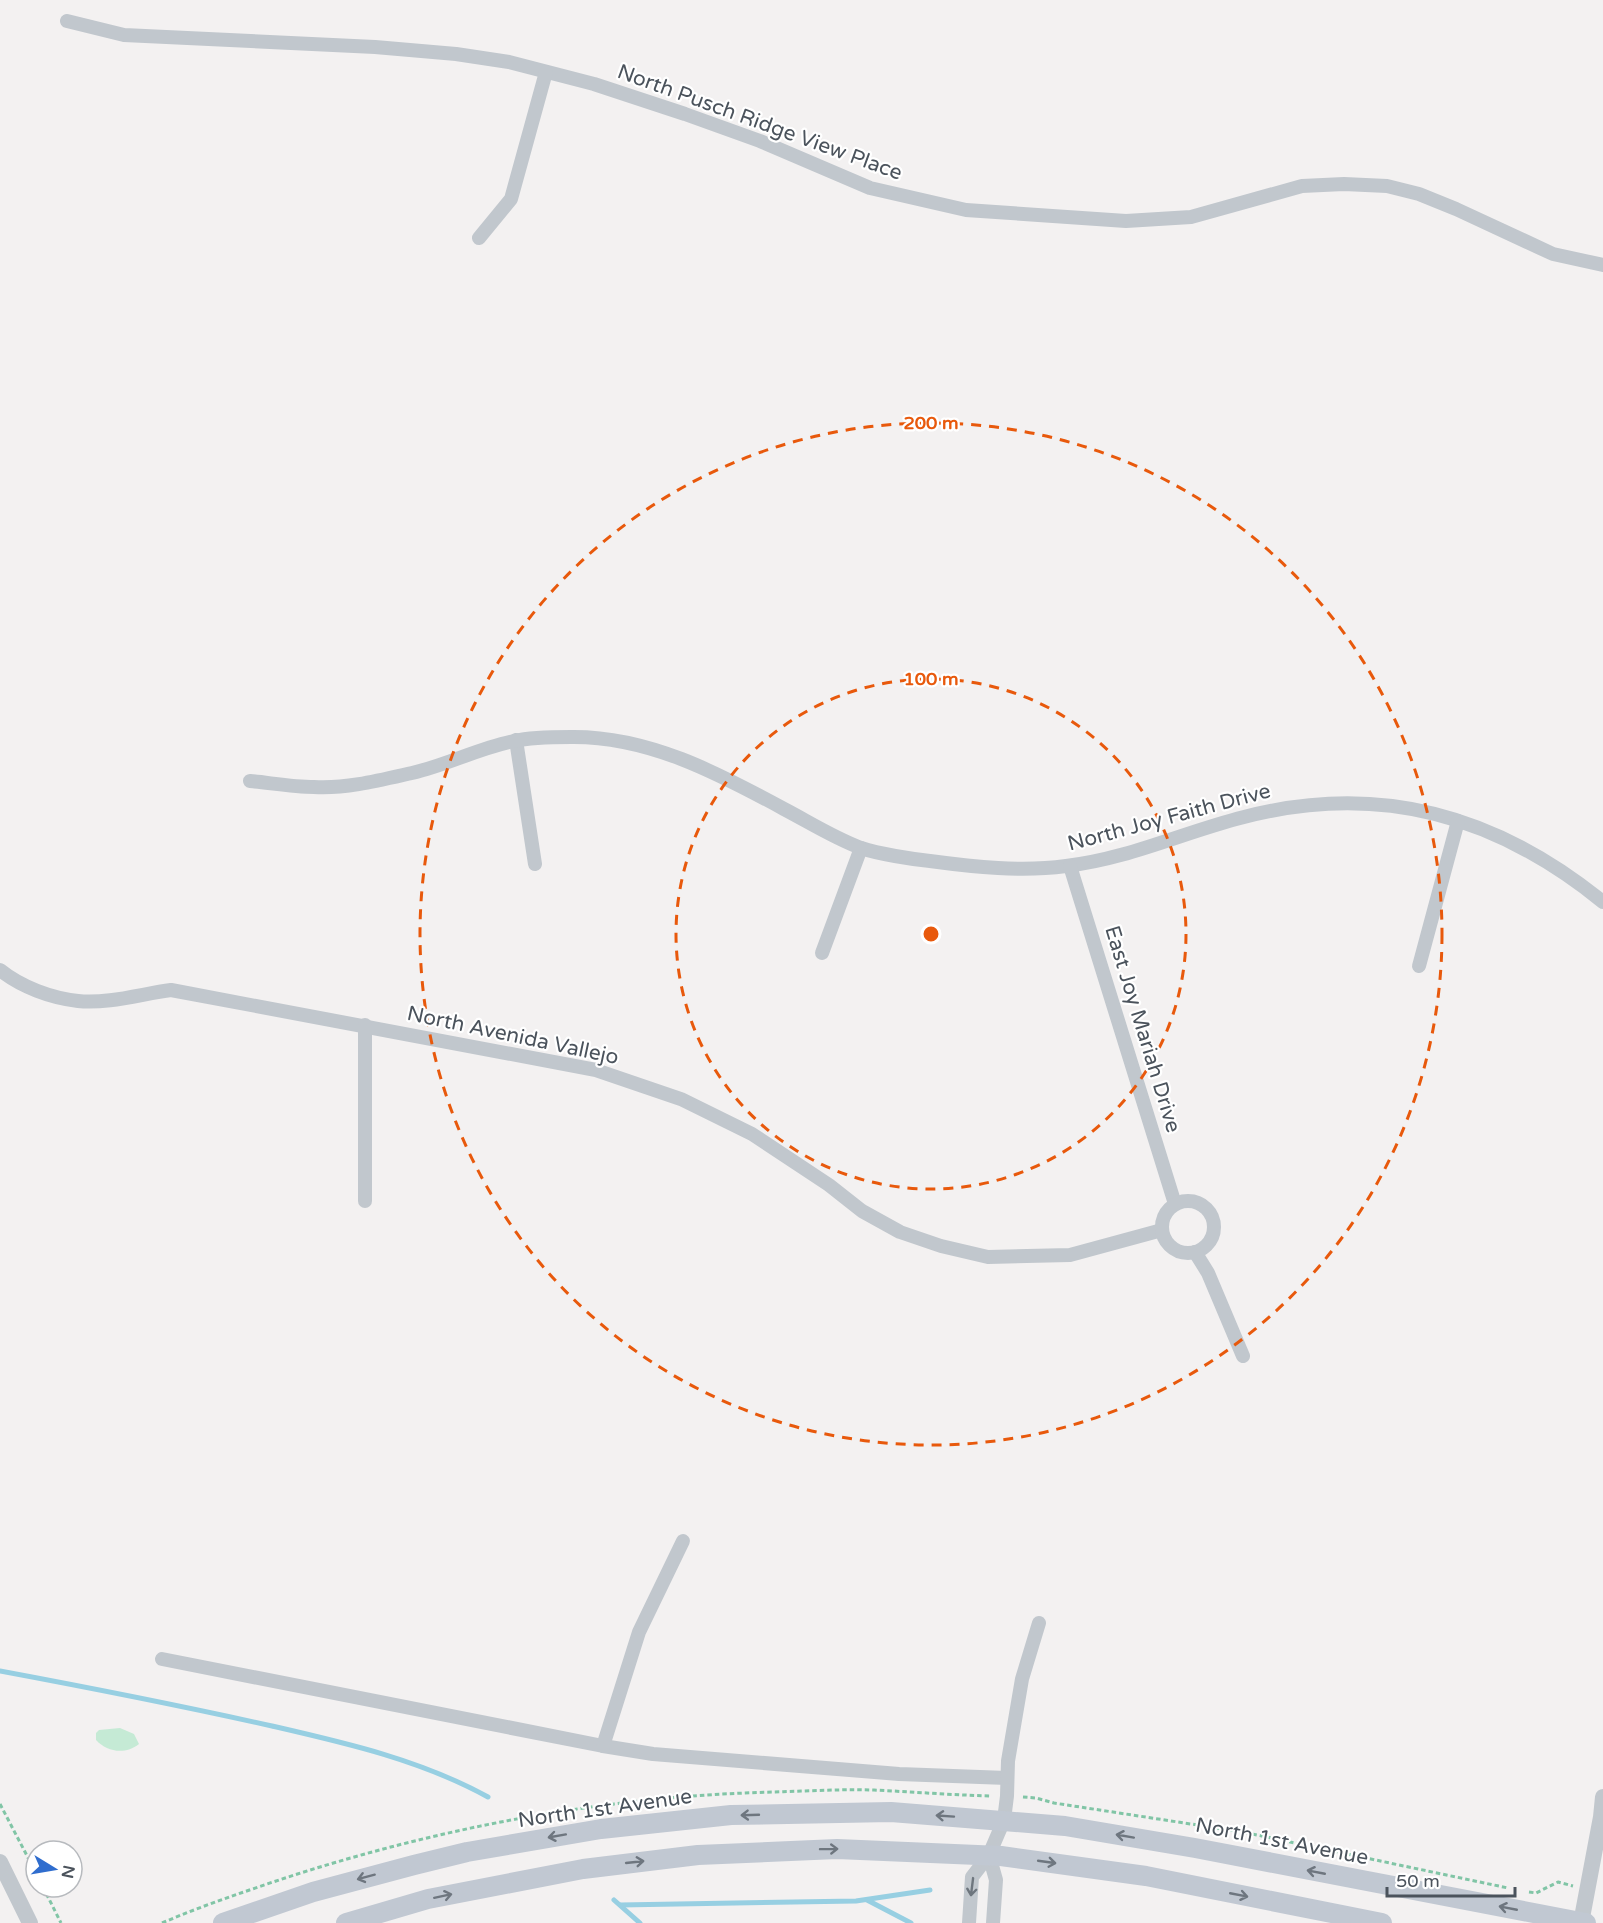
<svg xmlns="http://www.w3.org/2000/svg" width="1603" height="1923" font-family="'Varela Round',sans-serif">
	<rect width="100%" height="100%" fill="#f3f1f1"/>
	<!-- green -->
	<path fill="#c5ead5" d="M120,1728L134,1734L139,1744C125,1755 107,1752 96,1740V1733L99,1730Z"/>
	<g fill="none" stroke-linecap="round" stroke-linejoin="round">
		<!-- stream -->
		<g stroke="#97cfe2" stroke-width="5">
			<path d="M0,1671C91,1688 182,1706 272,1726C346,1743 421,1760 488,1797"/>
			<polyline points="614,1900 640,1923"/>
			<polyline points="867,1900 911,1923"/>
			<polyline points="620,1905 856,1901 930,1890"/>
		</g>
		<!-- path -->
		<g stroke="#81c5a6" stroke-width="3" stroke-dasharray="4.5 3" stroke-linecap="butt">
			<polyline points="1023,1797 1036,1798 1054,1803 1243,1832 1508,1888"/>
			<polyline points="0,1804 36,1873"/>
			<polyline points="43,1887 61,1923"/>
			<polyline points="1529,1892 1536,1893 1558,1882 1573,1886"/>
			<path d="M162,1923C199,1907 235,1895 273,1882C435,1828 604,1796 775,1792C808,1791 841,1789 874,1790C914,1792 953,1795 992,1796"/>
		</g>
		<!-- minor -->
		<g stroke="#c1c7cd" stroke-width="14">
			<polyline points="67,21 124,35 375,47 456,54 509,62 594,84 685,114 760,141 870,188 966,210 1126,221 1191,217 1302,186 1344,184 1387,186 1419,194 1456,209 1553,254 1603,265"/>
			<polyline points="479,238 511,199 546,72"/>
			<polyline points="516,740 535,864"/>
			<path d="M250,781C271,783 293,787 314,787C346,789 381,780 412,773C447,765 479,748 514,741C532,737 553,737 571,737C648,736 718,773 784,809C809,822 834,838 861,848C879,854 911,859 930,861C974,867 1022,872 1066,866C1128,859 1184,832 1244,817C1379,782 1496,815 1603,902"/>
			<polyline points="1070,866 1175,1204"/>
			<polyline points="822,953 861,848"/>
			<polyline points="1419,966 1458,821"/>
			<path d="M0,970C21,987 51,998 78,1001C108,1004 141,994 171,990L596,1070L681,1099L752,1134L829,1185L862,1211L900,1232L941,1246L988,1257L1070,1255L1162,1230"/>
			<circle cx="1188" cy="1227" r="26"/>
			<polyline points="365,1201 365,1025"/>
			<polyline points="1195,1252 1208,1273 1243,1356"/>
			<polyline points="162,1659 603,1746 653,1754 899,1774 1007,1778"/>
			<polyline points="603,1746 639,1632 683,1541"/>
			<polyline points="989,1855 996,1880 993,1923"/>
			<polyline points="969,1923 972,1877 989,1855 1004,1820 1007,1796 1008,1761 1022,1679 1039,1623"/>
		</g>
		<!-- tertiary -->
		<g stroke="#c1c7cd" stroke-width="16">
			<polyline points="0,1862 30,1923"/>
			<polyline points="1581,1923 1601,1817 1603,1797"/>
		</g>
		<!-- secondary -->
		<g stroke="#c1c8d2" stroke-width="20">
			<polyline points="223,1923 313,1892 414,1865 467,1852 601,1829 731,1815 891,1812 1065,1826 1195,1848 1586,1923"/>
			<polyline points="346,1923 428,1899 583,1869 698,1855 837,1849 1001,1856 1146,1876 1382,1923"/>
		</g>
	</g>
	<!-- one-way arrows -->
	<defs><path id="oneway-shaft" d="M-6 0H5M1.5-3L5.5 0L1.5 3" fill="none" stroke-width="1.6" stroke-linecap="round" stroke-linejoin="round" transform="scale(1.5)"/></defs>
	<g stroke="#6e767f">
		<use href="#oneway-shaft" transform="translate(750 1815) rotate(178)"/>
		<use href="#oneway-shaft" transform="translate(945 1816) rotate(-176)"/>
		<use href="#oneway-shaft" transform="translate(557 1836) rotate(170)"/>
		<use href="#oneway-shaft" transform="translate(1125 1836) rotate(-170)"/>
		<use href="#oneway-shaft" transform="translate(829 1849) rotate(-1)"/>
		<use href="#oneway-shaft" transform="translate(635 1862) rotate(-6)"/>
		<use href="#oneway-shaft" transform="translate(1047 1862) rotate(8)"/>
		<use href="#oneway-shaft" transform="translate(1316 1872) rotate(-169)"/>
		<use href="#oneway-shaft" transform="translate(366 1877) rotate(165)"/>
		<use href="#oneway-shaft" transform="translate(1239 1895) rotate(11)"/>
		<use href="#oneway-shaft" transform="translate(443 1896) rotate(-12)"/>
		<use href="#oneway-shaft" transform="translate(1508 1908) rotate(-169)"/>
	</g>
	<use stroke="#6e767e" href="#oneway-shaft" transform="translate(972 1887) rotate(97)"/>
	<!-- distance rings -->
	<g fill="none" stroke="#e8590c" stroke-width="3" stroke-dasharray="10 8">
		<circle cx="931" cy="934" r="255"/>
		<circle cx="931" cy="934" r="511"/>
	</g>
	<g text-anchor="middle" stroke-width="4.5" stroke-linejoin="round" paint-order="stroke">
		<!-- street labels -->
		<g font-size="21" fill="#4b535c" stroke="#fff">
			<text transform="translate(760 122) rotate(20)" y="7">North Pusch Ridge View Place</text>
			<text transform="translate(1169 817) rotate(-15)" y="7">North Joy Faith Drive</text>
			<text transform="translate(1143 1029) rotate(73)" y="7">East Joy Mariah Drive</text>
			<text transform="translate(513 1035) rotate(12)" y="7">North Avenida Vallejo</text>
			<text transform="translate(605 1808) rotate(-8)" y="7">North 1st Avenue</text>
			<text transform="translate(1282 1841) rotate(11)" y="7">North 1st Avenue</text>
		</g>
	</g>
	<circle cx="931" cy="934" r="9" fill="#e8590c" stroke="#fff" stroke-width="3"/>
	<g font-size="18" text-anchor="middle" font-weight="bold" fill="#e8590c" stroke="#fff" stroke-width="4.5" stroke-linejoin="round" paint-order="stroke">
		<text x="931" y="429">200 m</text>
		<text x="931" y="685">100 m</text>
	</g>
	<!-- north arrow -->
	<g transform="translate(54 1869) rotate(101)"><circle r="28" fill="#ffffff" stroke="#b7babe" stroke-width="1.5"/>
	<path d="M0-4.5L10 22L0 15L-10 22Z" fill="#2f6dce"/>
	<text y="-9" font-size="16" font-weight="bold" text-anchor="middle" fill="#4b535c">N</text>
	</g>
	<!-- scale -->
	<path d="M1387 1887v9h128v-9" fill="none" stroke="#4b535c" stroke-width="3"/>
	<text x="1396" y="1887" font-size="18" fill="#4b535c" stroke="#ffffff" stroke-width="4.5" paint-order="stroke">50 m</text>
</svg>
